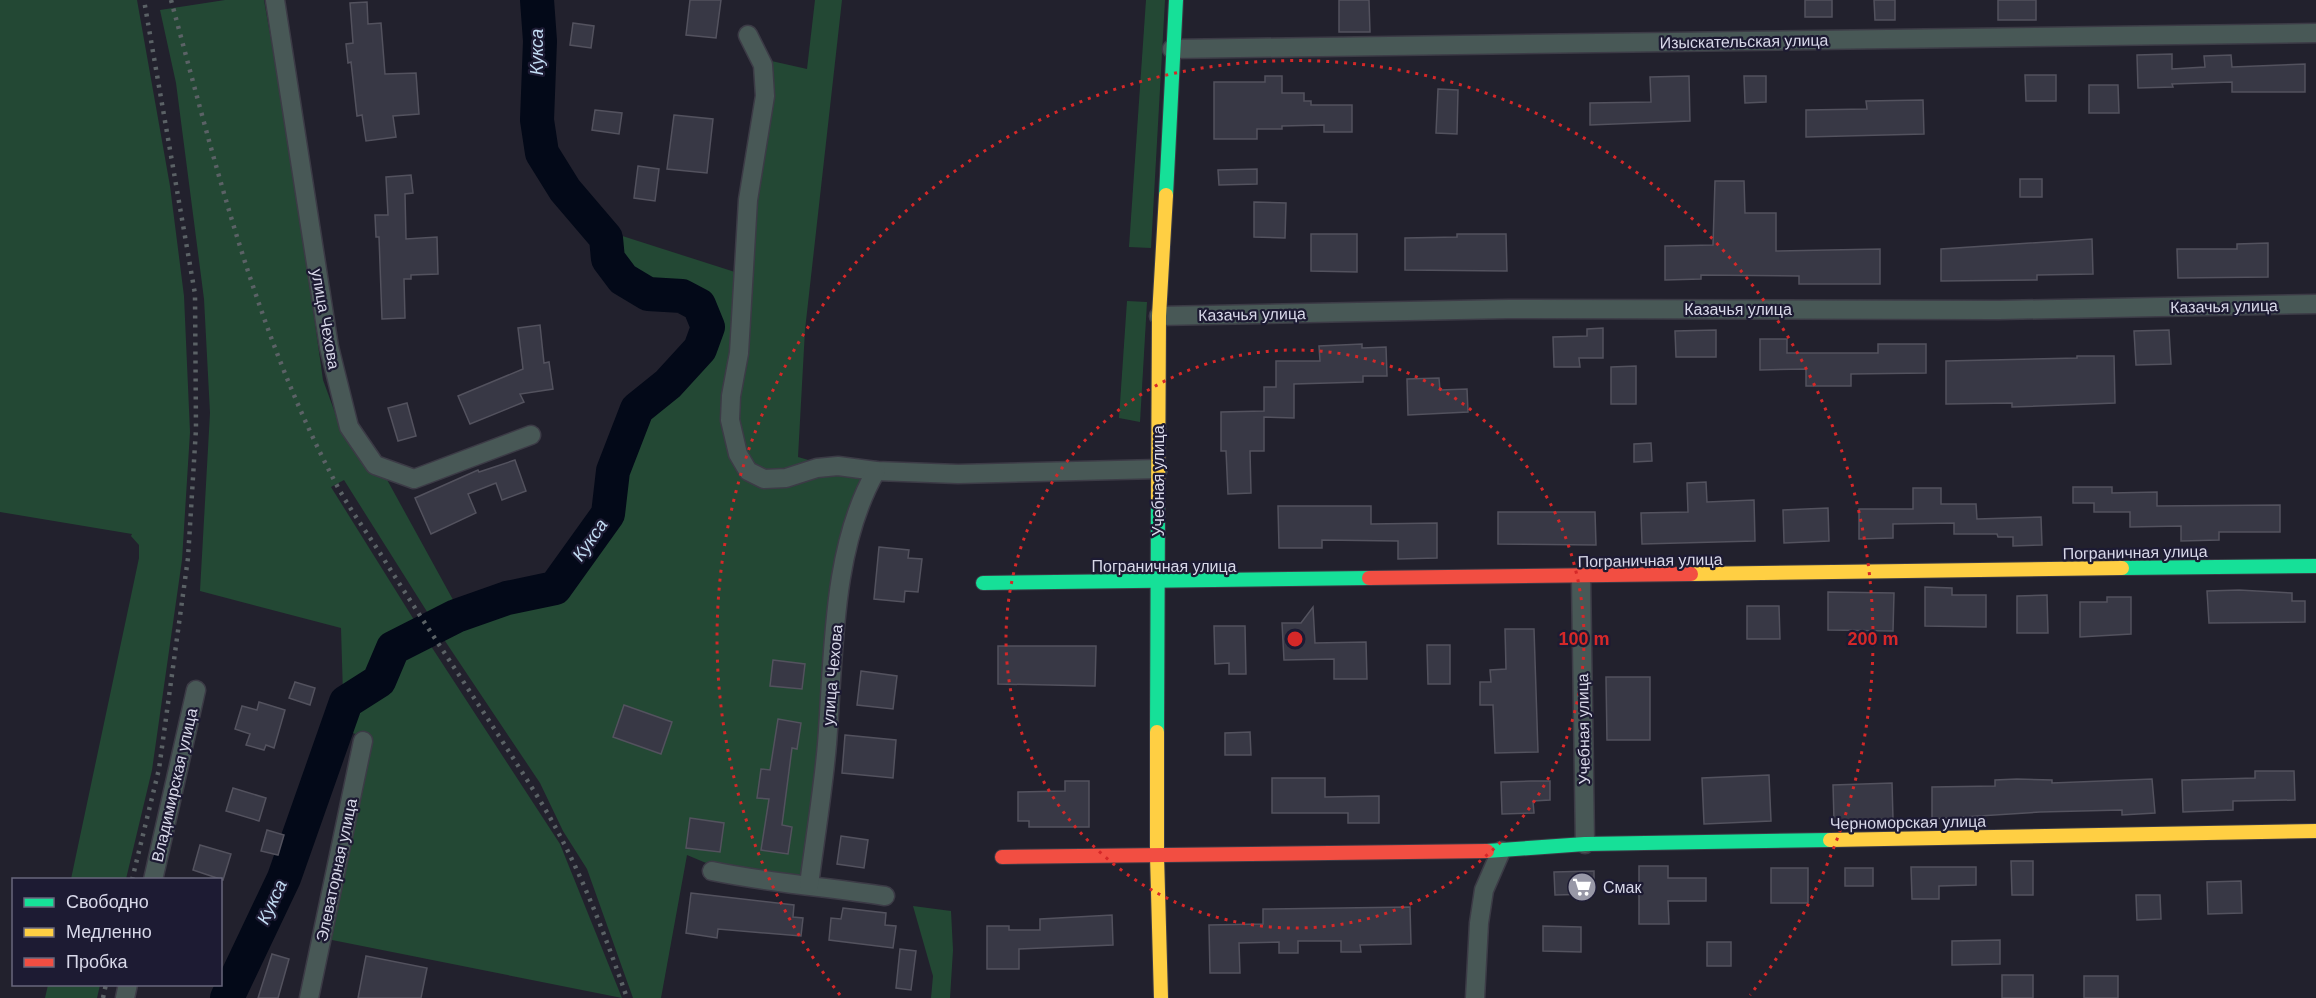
<svg xmlns="http://www.w3.org/2000/svg" width="2316" height="998" font-family="Helvetica,sans-serif">
	<rect width="100%" height="100%" fill="#22212d"/>
	<!-- green -->
	<g fill="#234834">
		<polygon points="0,0 137,0 170,186 184,296 190,432 182,560 152,770 126,879 71,879 139,558 139,545 131,536 132,534 0,512"/>
		<path d="M225,0H264L290,147L323,380L341,429L385,476L457,607L431,618L344,480L331,487L416,623C387,639 379,645 372,678L343,695L341,628L200,591L210,413L204,299L176,83L160,10Z"/>
		<path d="M815,0H842L805,330L798,457L812,461C791,471 772,474 750,465L736,419L767,60L807,69Z"/>
		<polygon points="1146,0 1165,0 1151,248 1129,247"/>
		<polygon points="613,233 738,273 726,397 744,477 820,474 865,476 803,878 718,868 687,855 661,998 633,998 587,869 563,831 540,783 439,632 508,609 558,596 614,517 620,489 619,471 644,414 676,385 704,352 714,327 705,301 681,290 652,288 626,273 615,256"/>
		<polygon points="1127,301 1147,302 1140,422 1119,418"/>
		<polygon points="427,640 560,844 622,998 327,939 370,741 349,731 360,704 381,691 398,655"/>
		<polygon points="913,906 951,911 953,950 950,998 931,998 933,976"/>
		<polygon points="48,985 48,984 100,985 97,998 45,998"/>
	</g>
	<g fill="none" stroke-linecap="round" stroke-linejoin="round">
		<!-- river -->
		<polyline stroke="#030918" stroke-width="34" points="227,998 284,878 346,702 379,681 393,648 456,616 507,598 555,588 608,514 613,471 637,409 668,384 700,349 708,327 699,305 682,296 648,294 623,279 608,259 606,238 565,190 542,153 537,120 540,41 537,0"/>
	</g>
	<!-- building -->
	<g fill="#383845" stroke="#53525e" stroke-width="1.5">
		<polygon points="690,0 721,0 716,38 686,35"/>
		<polygon points="1339,0 1369,0 1370,32 1339,32"/>
		<rect x="1805" y="0" width="27" height="17"/>
		<polygon points="1874,0 1895,0 1895,20 1875,20"/>
		<rect x="1998" y="0" width="38" height="20"/>
		<polygon points="367,2 368,24 381,23 385,74 416,73 419,114 393,116 396,137 366,141 362,115 357,116 351,62 348,63 346,44 353,43 350,3"/>
		<polygon points="573,23 594,26 591,48 570,45"/>
		<polygon points="2172,54 2172,69 2205,67 2204,56 2231,55 2232,67 2305,64 2305,92 2232,92 2232,82 2172,84 2173,87 2138,88 2137,55"/>
		<polygon points="2025,75 2056,75 2056,101 2026,101"/>
		<polygon points="1265,76 1282,76 1282,93 1304,93 1304,101 1311,101 1311,105 1352,105 1352,132 1324,132 1324,125 1282,126 1282,129 1257,129 1257,139 1214,139 1214,82 1265,82"/>
		<polygon points="1689,76 1690,121 1590,125 1590,103 1651,102 1650,77"/>
		<polygon points="1744,76 1766,76 1766,102 1745,103"/>
		<polygon points="2089,85 2118,85 2119,113 2089,113"/>
		<polygon points="1438,89 1458,90 1457,134 1436,133"/>
		<polygon points="1923,100 1924,134 1806,137 1806,110 1867,109 1866,101"/>
		<polygon points="595,110 622,113 619,134 592,130"/>
		<polygon points="674,115 713,119 707,173 667,169"/>
		<polygon points="638,166 659,169 655,201 634,198"/>
		<polygon points="1257,169 1257,184 1219,185 1218,170"/>
		<polygon points="411,175 413,193 405,194 406,239 437,237 438,274 411,275 411,279 404,279 405,318 382,319 379,237 376,237 375,215 388,215 386,177"/>
		<rect x="2020" y="179" width="22" height="18"/>
		<polygon points="1715,181 1744,181 1745,213 1776,213 1776,251 1880,249 1880,284 1799,284 1799,276 1701,275 1701,279 1665,280 1665,246 1713,245"/>
		<polygon points="1254,202 1286,203 1285,238 1254,237"/>
		<polygon points="1311,234 1357,234 1357,272 1311,271"/>
		<polygon points="1457,234 1506,234 1507,271 1405,270 1405,238 1457,237"/>
		<polygon points="2092,239 2093,274 2037,275 2037,280 1941,281 1941,249"/>
		<polygon points="2268,243 2268,277 2178,278 2177,249 2237,249 2237,244"/>
		<polygon points="540,325 544,363 549,362 553,389 520,394 524,402 470,424 458,396 523,369 518,328"/>
		<polygon points="1603,328 1603,358 1579,358 1580,367 1554,367 1553,337 1587,336 1587,329"/>
		<polygon points="1716,330 1716,357 1676,357 1675,331"/>
		<polygon points="2169,330 2171,364 2136,365 2134,331"/>
		<polygon points="1760,339 1787,339 1787,353 1878,353 1878,344 1926,344 1926,373 1851,374 1851,386 1806,386 1806,369 1760,370"/>
		<polygon points="1362,344 1362,348 1386,347 1387,376 1363,376 1363,382 1294,384 1294,418 1264,417 1264,451 1250,451 1251,493 1228,494 1226,451 1221,451 1221,412 1264,411 1264,387 1276,387 1276,361 1320,361 1319,346"/>
		<polygon points="2077,356 2114,356 2115,403 2012,407 2012,403 1946,404 1946,361 2077,358"/>
		<polygon points="1636,366 1636,404 1611,404 1611,367"/>
		<polygon points="1439,378 1440,390 1467,389 1468,412 1408,415 1407,379"/>
		<polygon points="407,403 416,436 398,441 388,408"/>
		<polygon points="1651,443 1652,461 1634,462 1634,444"/>
		<polygon points="515,460 526,491 502,500 496,483 468,494 476,513 431,534 415,498 478,470 479,472"/>
		<polygon points="1706,482 1707,502 1754,500 1755,541 1642,544 1641,513 1688,512 1687,483"/>
		<polygon points="2073,487 2112,487 2112,493 2157,492 2157,506 2280,505 2280,532 2219,532 2219,540 2181,541 2181,526 2130,527 2130,512 2094,512 2094,503 2073,503"/>
		<polygon points="1913,488 1941,488 1941,504 1976,504 1977,519 2041,517 2042,545 2013,546 2013,537 1998,537 1997,534 1954,534 1954,523 1893,524 1893,538 1859,539 1859,509 1913,509"/>
		<polygon points="1278,506 1371,506 1371,524 1437,523 1437,558 1398,559 1398,541 1322,540 1322,548 1279,548"/>
		<polygon points="1828,508 1829,541 1784,543 1783,510"/>
		<polygon points="1498,512 1595,512 1596,545 1498,544"/>
		<polygon points="879,547 909,550 908,558 922,559 918,592 905,591 904,602 874,599"/>
		<polygon points="1925,587 1952,588 1952,595 1986,595 1986,627 1925,626"/>
		<polygon points="2239,590 2292,593 2292,601 2305,601 2305,622 2209,623 2207,591"/>
		<polygon points="1828,592 1894,593 1893,631 1828,630"/>
		<polygon points="2047,595 2048,633 2017,633 2017,596"/>
		<polygon points="2107,597 2131,597 2131,634 2080,637 2080,602 2107,602"/>
		<polygon points="1747,606 1779,606 1780,639 1747,639"/>
		<polygon points="1313,607 1315,643 1366,642 1367,679 1334,679 1334,659 1284,660 1282,623 1301,623"/>
		<polygon points="1214,626 1245,626 1246,674 1229,674 1229,663 1215,664"/>
		<polygon points="1505,629 1534,629 1538,752 1495,753 1493,705 1480,705 1480,682 1491,682 1490,670 1506,669"/>
		<polygon points="1427,645 1450,645 1450,684 1428,684"/>
		<polygon points="998,646 1096,646 1095,686 998,684"/>
		<polygon points="773,660 805,664 802,689 770,686"/>
		<polygon points="861,671 897,676 893,709 857,705"/>
		<polygon points="1606,677 1650,677 1650,740 1607,740"/>
		<polygon points="295,682 315,688 310,705 289,698"/>
		<polygon points="259,702 285,710 274,748 266,745 264,750 246,745 250,734 235,729 242,706 257,710"/>
		<polygon points="624,705 672,722 661,754 613,737"/>
		<polygon points="778,719 801,723 797,749 792,748 782,825 792,827 788,854 761,850 769,799 757,798 761,769 770,770"/>
		<polygon points="1250,732 1251,755 1225,755 1225,733"/>
		<polygon points="845,735 896,740 893,778 842,773"/>
		<polygon points="2255,771 2294,771 2295,800 2233,801 2233,810 2183,812 2182,780 2255,778"/>
		<polygon points="1769,775 1771,821 1704,824 1702,778"/>
		<polygon points="1272,778 1325,778 1325,797 1379,796 1379,823 1348,823 1348,813 1272,813"/>
		<polygon points="2017,779 2052,780 2052,783 2152,779 2155,813 2122,815 2122,810 2040,812 1932,819 1932,787 1995,786 1995,780"/>
		<polygon points="1065,781 1089,781 1089,827 1029,827 1029,821 1018,821 1018,792 1065,791"/>
		<polygon points="1531,781 1550,781 1550,800 1533,801 1534,813 1502,814 1501,782"/>
		<polygon points="1892,783 1893,819 1834,821 1833,785"/>
		<polygon points="233,788 266,798 259,821 226,811"/>
		<polygon points="690,818 724,823 720,852 686,848"/>
		<polygon points="267,830 284,835 278,855 261,851"/>
		<polygon points="841,836 868,840 864,868 837,864"/>
		<polygon points="200,845 231,854 223,880 193,870"/>
		<polygon points="2011,861 2033,861 2033,895 2012,895"/>
		<polygon points="1639,866 1668,866 1668,878 1706,878 1706,901 1668,901 1669,924 1639,924"/>
		<polygon points="1911,867 1976,867 1976,885 1939,886 1939,899 1912,899"/>
		<rect x="1771" y="868" width="37" height="35"/>
		<rect x="1845" y="868" width="28" height="18"/>
		<polygon points="1594,871 1594,894 1555,895 1554,872"/>
		<polygon points="2241,881 2242,913 2208,914 2207,882"/>
		<polygon points="691,893 794,905 793,917 803,918 801,936 718,929 717,938 686,933"/>
		<polygon points="2136,895 2160,895 2161,919 2137,920"/>
		<polygon points="1410,907 1411,944 1360,945 1361,952 1341,952 1341,941 1298,941 1298,953 1279,953 1279,942 1239,943 1240,973 1210,973 1209,925 1263,924 1263,909"/>
		<polygon points="843,908 886,913 885,925 896,926 893,948 829,940 831,918 841,919"/>
		<polygon points="1112,915 1113,945 1019,949 1019,969 987,969 987,926 1009,926 1009,930 1040,930 1040,919"/>
		<polygon points="1543,926 1581,927 1581,952 1543,951"/>
		<polygon points="2000,940 2000,964 1952,965 1952,941"/>
		<rect x="1707" y="942" width="24" height="24"/>
		<polygon points="900,949 916,951 911,990 896,988"/>
		<polygon points="272,954 289,959 278,998 258,998"/>
		<polygon points="366,956 427,968 421,998 358,998"/>
		<rect x="2002" y="975" width="31" height="23"/>
		<rect x="2084" y="976" width="34" height="22"/>
	</g>
	<g fill="none" stroke-linecap="round" stroke-linejoin="round">
		<!-- street casing -->
		<g stroke="#3c3b46" stroke-width="21">
			<g id="street">
				<polyline points="275,0 329,347 349,427 375,465 414,479 531,435"/>
				<polyline points="748,35 763,65 765,96 748,200 739,353 731,396 730,420 738,454 748,471 764,479 786,478 817,468 838,466 876,471 958,474 1158,469"/>
				<polyline points="1172,49 2316,33"/>
				<polyline points="1159,316 1508,309 1999,310 2316,304"/>
				<polyline points="1581,577 1585,844"/>
				<path d="M712,871C769,883 827,887 885,896"/>
				<polyline points="153,880 196,690"/>
				<path d="M809,885C815,838 823,791 827,744C834,656 831,549 876,471"/>
				<polyline points="125,998 128,984"/>
				<polyline points="309,998 363,741"/>
				<polyline points="1475,998 1479,923 1484,890 1501,851"/>
			</g>
		</g>
		<!-- fast casing -->
		<g stroke="#3c3b46" stroke-width="16">
			<g id="fast">
				<polyline points="1166,195 1176,0"/>
				<polyline points="2122,568 2316,566"/>
				<polyline points="983,583 1369,578"/>
				<polyline points="1157,732 1158,502"/>
				<polyline points="1487,851 1585,844 1830,840"/>
			</g>
		</g>
		<!-- slow casing -->
		<g stroke="#3c3b46" stroke-width="16">
			<g id="slow">
				<polyline points="1158,502 1159,316 1166,195"/>
				<polyline points="1691,574 2122,568"/>
				<polyline points="1157,732 1157,856 1161,998"/>
				<polyline points="1830,840 2316,831"/>
			</g>
		</g>
		<!-- jam casing -->
		<g stroke="#3c3b46" stroke-width="16">
			<g id="jam">
				<polyline points="1369,578 1691,574"/>
				<polyline points="1002,857 1487,851"/>
			</g>
		</g>
		<!-- street -->
		<use href="#street" stroke="#485856" stroke-width="18"/>
		<!-- fast -->
		<use href="#fast" stroke="#16e098" stroke-width="14"/>
		<!-- slow -->
		<use href="#slow" stroke="#ffcf43" stroke-width="14"/>
		<!-- jam -->
		<use href="#jam" stroke="#f24e42" stroke-width="14"/>
		<!-- rail -->
		<g stroke="#5b6266" stroke-width="4.5" stroke-dasharray="3 6" stroke-linecap="butt">
			<path d="M171,0C215,162 255,329 333,478C346,504 364,528 380,553C430,633 484,711 534,791C575,855 602,926 627,998"/>
			<polyline points="132,880 159,769 188,558 196,429 195,294 144,0"/>
			<polyline points="103,998 106,984"/>
		</g>
	</g>
	<!-- distance rings -->
	<g fill="none" stroke="#d62828" stroke-width="3" stroke-dasharray="3 6">
		<circle cx="1295" cy="639" r="289"/>
		<path d="M840 995A578 578 0 1 1 1750 995"/>
	</g>
	<!-- icons -->
	<defs>
		<g id="supermarket-disc" transform="scale(1.5)"><circle r="9.5" fill="#9898a7" stroke="#1d1b33"/><path d="M-6-5.5h2.5l.6 2H6L4.5 2H-2.5L-4.4-4H-6ZM-1.5 3.2a1.3 1.3 0 1 0 .1 0ZM3 3.2a1.3 1.3 0 1 0 .1 0Z" fill="#fff"/></g>
	</defs>
	<g fill-rule="evenodd">
		<use href="#supermarket-disc" x="1582" y="887"/>
	</g>
	<g text-anchor="middle" stroke-width="4.5" stroke-linejoin="round" paint-order="stroke">
		<!-- street labels -->
		<g font-size="16" fill="#d8d8e9" stroke="#1d1b33">
			<text transform="translate(1744 41) rotate(-1)" y="6">Изыскательская улица</text>
			<text transform="translate(2224 306) rotate(-1)" y="6">Казачья улица</text>
			<text x="1738" y="315">Казачья улица</text>
			<text transform="translate(1252 314) rotate(-1)" y="6">Казачья улица</text>
			<text transform="translate(326 319) rotate(80)" y="6">улица Чехова</text>
			<text transform="translate(1158 481) rotate(-90)" y="6">Учебная улица</text>
			<text transform="translate(2135 552) rotate(-1)" y="6">Пограничная улица</text>
			<text transform="translate(1650 560) rotate(-1)" y="6">Пограничная улица</text>
			<text x="1164" y="572">Пограничная улица</text>
			<text transform="translate(832 675) rotate(-85)" y="6">улица Чехова</text>
			<text transform="translate(1583 729) rotate(-91)" y="6">Учебная улица</text>
			<text transform="translate(174 785) rotate(-77)" y="6">Владимирская улица</text>
			<text transform="translate(1908 822) rotate(-1)" y="6">Черноморская улица</text>
			<text transform="translate(336 870) rotate(-78)" y="6">Элеваторная улица</text>
		</g>
		<!-- poi labels -->
		<g font-size="16" fill="#d8d8e9" stroke="#1d1b33" text-anchor="start">
			<text x="1603" y="893">Смак</text>
		</g>
		<!-- water labels -->
		<g font-size="18" font-style="italic" fill="#c2dcf3" stroke="#1d1b33">
			<text transform="translate(537 52) rotate(-90)" y="6">Кукса</text>
			<text transform="translate(590 540) rotate(-55)" y="6">Кукса</text>
			<text transform="translate(272 902) rotate(-65)" y="6">Кукса</text>
		</g>
	</g>
	<circle cx="1295" cy="639" r="9" fill="#d62828" stroke="#1d1b33" stroke-width="3"/>
	<g font-size="18" text-anchor="middle" font-weight="bold" fill="#d62828" stroke="#1d1b33" stroke-width="4.5" stroke-linejoin="round" paint-order="stroke">
		<text x="1584" y="645">100 m</text>
		<text x="1873" y="645">200 m</text>
	</g>
	<!-- legend -->
	<rect x="12" y="878" width="210" height="108" fill="#1d1b33" stroke="#68677c" stroke-width="1.5"/>
	<rect x="24" y="898" width="30" height="9" fill="#16e098" stroke="#68677c" stroke-width="1.5"/>
	<text x="66" y="908" font-size="18" fill="#d8d8e9">Свободно</text>
	<rect x="24" y="928" width="30" height="9" fill="#ffcf43" stroke="#68677c" stroke-width="1.5"/>
	<text x="66" y="938" font-size="18" fill="#d8d8e9">Медленно</text>
	<rect x="24" y="958" width="30" height="9" fill="#f24e42" stroke="#68677c" stroke-width="1.5"/>
	<text x="66" y="968" font-size="18" fill="#d8d8e9">Пробка</text>
</svg>
